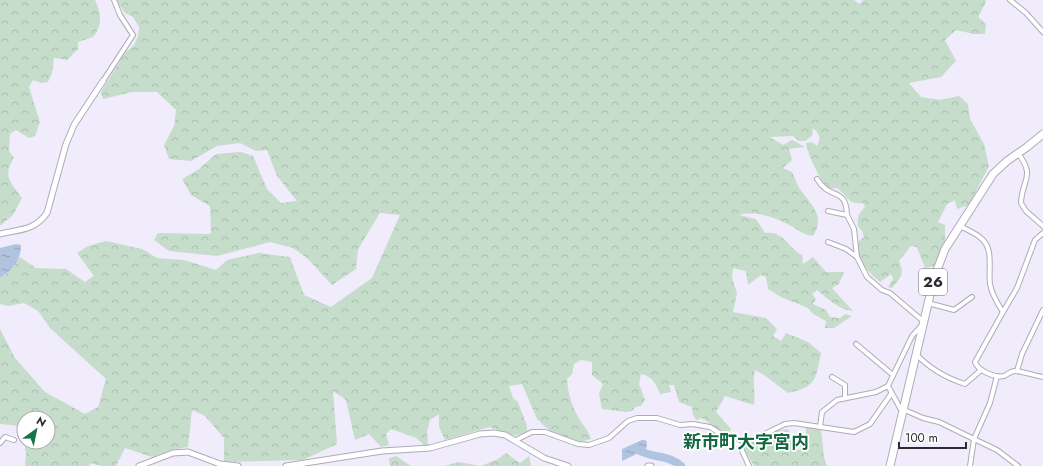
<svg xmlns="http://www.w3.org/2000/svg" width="1043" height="466" font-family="Jost,'Noto Sans JP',sans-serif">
	<defs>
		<pattern id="forest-crowns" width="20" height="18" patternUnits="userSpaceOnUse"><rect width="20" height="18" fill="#c6ddcb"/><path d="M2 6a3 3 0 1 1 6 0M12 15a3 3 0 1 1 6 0" fill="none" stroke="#aabeaf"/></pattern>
		<pattern id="water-ripples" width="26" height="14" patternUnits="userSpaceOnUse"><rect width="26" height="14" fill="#b0c4df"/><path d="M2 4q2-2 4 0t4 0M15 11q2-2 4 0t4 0" fill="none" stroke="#8f9fb5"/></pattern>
	</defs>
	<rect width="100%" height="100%" fill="#f0ecfb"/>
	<!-- forest -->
	<g fill="url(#forest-crowns)" fill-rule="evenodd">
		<path d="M0,0H95C101,12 103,26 93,37L78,42V49L67,60L54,58L52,73L48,82L41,83L33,80L29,87L40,122L35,136L29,138L16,130L10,134L9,151L14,158C2,176 11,183 22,198L13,215L0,226Z"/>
		<path d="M116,0H854L860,4L863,0H986L985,4L978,17L986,24L985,34H974L956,30L945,40L956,61L941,77L909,83L921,97L940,100L959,96L968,104L970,119L984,144L989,166L969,205L957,209L955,200L947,204L938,222L945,225V241L934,266L925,268L917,247L911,246L899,261C905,275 901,277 892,288L888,287L893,279L891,274L880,282C868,272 855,259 858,242L864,237L862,231L858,226C857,217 859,213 865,207L863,203C846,205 848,194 836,188L829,189C820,181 808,155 806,143L812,142L817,146C821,138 820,134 813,128L812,136L805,141H799L793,136L770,137L783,145L792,140L805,147L789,149L792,160L783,168L792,172C794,176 796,182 798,186C809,204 827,214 813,236C804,235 800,231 793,227C777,218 757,210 739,215L756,219L765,233C784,230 788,248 802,255L803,264L813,257L826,272H844L839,284L832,288L853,311C839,310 827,298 817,290L812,294L816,299L813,304L826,310L830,317L840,318L845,314L852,316L834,328H825L826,321L813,314L808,308L781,297L768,289L766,277L761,275L748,285L746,271L733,268L732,278L737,293L733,312L766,318L777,329L773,336L781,341L786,333L808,342L821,353C816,379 816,387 788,393L764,375L755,370C752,383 756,392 754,405L725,396L716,412L731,429L728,437L702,418L696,420L693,415L692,407L679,402L674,385H669L671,392L660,394C656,384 652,376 641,374L639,384L645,400L641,406L635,407L632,411L626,412L602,409L599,394L603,384L592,375V362L581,360L574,364L572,374L567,379C568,394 572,407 580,420C584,427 589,431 591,439L580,442L551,432L537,419L522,384L509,386L513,398L518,402L527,426V431L521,434L512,436L490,427L445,440L439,427V414L430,420L427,432L428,445L425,446L416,438L391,429L386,434L389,445L381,447L369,434L355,440L346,400L333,391L337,444L303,460L224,462V438L205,416L192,410L188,447L171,450L152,457L125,448L116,466H101L91,463L89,466H25L26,454L22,426L0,424V329L15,358L45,392L85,414L98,407L106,379L50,328L38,311L24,303L9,306L0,304V278L7,273L20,257L36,268L66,269L85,282L94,276L77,253L88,246L106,241L142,249L157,258L184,260L216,270L227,260L259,253L290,257L304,295L331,307L372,278L400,215L380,213L358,249L356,269L332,285L307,258L293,248L270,242L217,256L169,251L154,240L158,233L211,234L210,206L191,195L182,179L199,169L216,154L241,152L253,156L267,189L281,203L297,201L277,176L267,150L256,151L240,143L217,146L191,161L169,159L164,145L174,126L176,110L157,92H132L103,99L101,92L125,53L134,45L138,36L139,27L133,17L125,13ZM24,418H48V442H24Z"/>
		<polygon points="806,427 821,429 824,457 827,466 754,466 744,448 745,446 775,431 788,429 797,450 802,449 800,446 802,441 810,438 806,435"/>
		<polygon points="506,453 520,463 529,456 531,466 481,466 498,459"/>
		<polygon points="396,456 411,466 390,466 389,458"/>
		<polygon points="459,462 480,466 444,466"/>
	</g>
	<!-- water -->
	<g fill="url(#water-ripples)">
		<path d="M16,244L21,245C21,260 12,270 0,278V248Z"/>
		<polygon points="642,440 645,440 647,442 646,451 641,452 622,461 622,449"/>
	</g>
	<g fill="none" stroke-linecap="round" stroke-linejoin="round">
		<!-- river -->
		<path stroke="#b0c4df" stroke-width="8" d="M640,451C653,458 669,455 681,466"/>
		<!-- minor casing -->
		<g stroke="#afabb9" stroke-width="6">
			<g id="minor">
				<polyline points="1010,0 1026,13 1043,32"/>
				<polyline points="103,81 133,35 120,15 114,0"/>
				<path d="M1018,153C1036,178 1022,178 1021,203L1026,211L1043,226"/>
				<path d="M817,179C830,201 846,186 847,215"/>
				<polyline points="828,211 847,215 854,229 857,257 867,277 882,290 890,293 923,321"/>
				<path d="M960,226C967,230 976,233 982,239C994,250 988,269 990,284C992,295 997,303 1003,312L975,362C978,371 995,378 1004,376C1008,374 1011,371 1015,371C1019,371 1037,376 1043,377"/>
				<polyline points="828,242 846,249 857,257"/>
				<polyline points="928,303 954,310 972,297"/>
				<polyline points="1003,312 1017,288 1035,240 1043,233"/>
				<polyline points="922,325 912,336 888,386 900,408 923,418 939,422 974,439 997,450 1018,466"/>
				<polyline points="856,344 893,375"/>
				<path d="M916,354C930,369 946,378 965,384L981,370"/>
				<polyline points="1017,371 1022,354 1043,310"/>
				<polyline points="832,377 845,385 845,398"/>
				<polyline points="820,427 822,412 837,400 876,392 888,386"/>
				<polyline points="516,440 532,432 545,432 578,444 589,445 609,438 628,421 637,418 657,418 680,425 693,424 710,427 740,446 749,466"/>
				<polyline points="0,443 5,437 14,440"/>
				<polyline points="740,446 785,424 794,423 854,432 870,424 891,394"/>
				<polyline points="970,466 974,439 990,403 997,376"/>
			</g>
		</g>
		<!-- tertiary casing -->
		<g stroke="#afabb9" stroke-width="7">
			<g id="tertiary">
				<path d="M0,234C20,229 34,231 47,213L66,144L74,125L103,81"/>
				<polyline points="139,466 173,453 188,452 220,464 238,466"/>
				<polyline points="286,466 382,451 430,448 480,434 494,433 505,435 544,458 568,466"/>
				<polyline points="648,466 651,466"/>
			</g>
		</g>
		<!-- primary casing -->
		<g stroke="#afabb9" stroke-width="9">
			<polyline id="primary" points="890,466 934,278 945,249 993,174 1007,161 1027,147 1043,134"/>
		</g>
		<!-- minor -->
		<use href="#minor" stroke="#fff" stroke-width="4"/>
		<!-- tertiary -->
		<use href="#tertiary" stroke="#fff" stroke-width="5"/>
		<!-- primary -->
		<use href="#primary" stroke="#fff" stroke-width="7"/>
	</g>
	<g text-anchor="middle" stroke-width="3.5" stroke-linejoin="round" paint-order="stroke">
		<!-- shield labels -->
		<rect fill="#fff" stroke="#6b6a6e" stroke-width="1" x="919" y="269" width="28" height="26" rx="3"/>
		<g font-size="15" font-weight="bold" fill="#2b2a30">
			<text x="933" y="287">26</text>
		</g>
		<!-- quarter labels -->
		<g font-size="18" font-weight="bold" fill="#116842" stroke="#fff">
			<text x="746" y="448">新市町大字宮内</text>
		</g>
	</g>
	<!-- north arrow -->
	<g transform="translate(36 430) rotate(33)"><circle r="19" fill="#ffffff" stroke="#aaaaac"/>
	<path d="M0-3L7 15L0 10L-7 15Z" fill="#14744a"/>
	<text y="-6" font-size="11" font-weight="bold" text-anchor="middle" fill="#2b2a30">N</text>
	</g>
	<!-- scale -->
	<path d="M899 442v6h67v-6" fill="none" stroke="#2b2a30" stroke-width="2"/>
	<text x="905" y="442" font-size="12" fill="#2b2a30" stroke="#ffffff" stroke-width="3" paint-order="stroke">100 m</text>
</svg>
